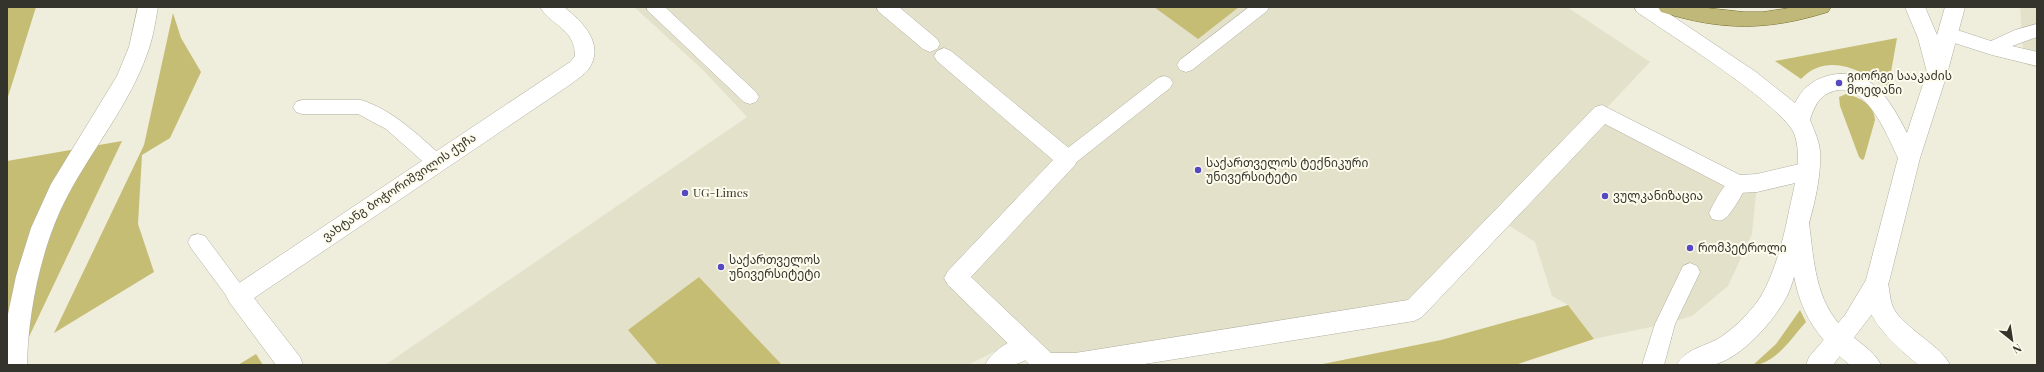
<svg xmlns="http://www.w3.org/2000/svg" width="2044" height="372" font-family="'Playfair Display','Noto Sans Georgian',serif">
	<rect width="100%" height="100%" fill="#efeedd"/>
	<!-- built -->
	<g fill="#e4e1cb">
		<polygon points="634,7 1567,7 1650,62 1602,113 1738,184 1757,183 1752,234 1728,286 1692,316 1665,324 1594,339 1568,305 1552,296 1535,242 1500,220 1423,300 1055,356 1000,349 968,365 385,365 747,117 702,69"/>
		<polygon points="2020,7 2037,7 2037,68 2024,64"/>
	</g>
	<!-- green -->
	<g fill="#c6bd74">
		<polygon points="7,7 36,7 7,100"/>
		<polygon points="1154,7 1239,7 1198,39"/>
		<polygon points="173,13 181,38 201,72 170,138 142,155 138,224 154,272 54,333 144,145"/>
		<path d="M1897,38L1888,89C1863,71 1828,51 1801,79L1775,61Z"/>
		<path d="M1846,94C1859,97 1874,104 1875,120L1864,159L1862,160L1859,157L1840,106L1839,97Z"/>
		<polygon points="122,141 27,341 7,365 7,161"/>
		<polygon points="699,277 782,365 658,365 628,330"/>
		<polygon points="1568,305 1594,339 1515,365 1318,365 1441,340"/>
		<path d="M1800,310L1806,322C1792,337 1775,365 1753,365L1776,344Z"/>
		<polygon points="256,354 263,365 238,365"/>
	</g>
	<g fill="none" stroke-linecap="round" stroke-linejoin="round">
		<!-- service casing -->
		<g stroke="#b0ae9f" stroke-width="1">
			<g id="service">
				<polygon points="646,7 665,7 756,92 759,97 756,102 750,104 744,102 648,11"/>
				<polygon points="1249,7 1269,7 1267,11 1192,70 1186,72 1180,70 1177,65 1180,60"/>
				<polygon points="2037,24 2037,37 2012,46 2037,52 2037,66 1992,55 1942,39 1939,34 1942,29 1948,27 1991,41 2015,30"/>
				<polygon points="1164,76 1170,78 1173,83 1170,88 1074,164 1067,167 1060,164 1058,159 1060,154 1158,78"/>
				<path d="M302,100H361C393,110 418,135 443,157L445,162L443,167L436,170L429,167L386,129L358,114H302L296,112L293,107L296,102Z"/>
				<path d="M1738,176L1745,178L1747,184C1744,192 1731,215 1724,219C1720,222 1717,220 1712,219L1709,213C1715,201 1725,180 1738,176Z"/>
				<polygon points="198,234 205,236 245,290 248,296 245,302 238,305 231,302 191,248 188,242 191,236"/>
				<polygon points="1690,263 1697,266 1700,272 1675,324 1664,365 1642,365 1655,324 1683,266"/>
			</g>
		</g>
		<!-- pedestrian casing -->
		<g stroke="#b0ae9f" stroke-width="1">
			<path id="pedestrian" d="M1025,335L1034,338L1037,346C1027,369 1006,365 985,365C991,351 1011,340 1025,335Z"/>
		</g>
		<!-- minor casing -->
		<g stroke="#b0ae9f" stroke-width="1">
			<g id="minor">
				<path d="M138,7H158C155,23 153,39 147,54C129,105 93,148 68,195C42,243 28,311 27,365H7V319L16,276L31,228L51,184L117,76L129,47Z"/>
				<path d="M540,7H564C583,22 606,45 588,70C584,75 577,79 571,84L254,298L300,357L303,365H276L230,303L226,296L230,289L570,62L575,56C575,28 551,26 540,7Z"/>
				<polygon points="876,7 899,7 937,39 940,44 937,49 930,52 923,49 879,12"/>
				<polygon points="944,48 951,51 1075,153 1078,159 1075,165 971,277 1051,353 1075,353 1408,300 1595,107 1602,105 1740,175 1757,174 1808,162 1816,165 1819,171 1816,177 1808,180 1757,192 1738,193 1605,124 1422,317 1414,321 1138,365 1030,365 948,285 944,278 948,271 1053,160 937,61 934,56 937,51"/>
			</g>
		</g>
		<!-- tertiary casing -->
		<g stroke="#b0ae9f" stroke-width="1">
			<g id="tertiary">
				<path d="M1798,213L1806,216L1809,223C1814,261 1815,301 1844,329C1856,341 1874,350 1881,365H1850C1797,322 1794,288 1787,223L1790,216Z"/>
				<path d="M1877,272L1885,275C1891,286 1888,300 1895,311C1909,331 1942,347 1950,365H1919C1895,346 1852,309 1869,275Z"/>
			</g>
		</g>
		<!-- secondary casing -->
		<g stroke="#b0ae9f" stroke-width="1">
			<path id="secondary" d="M1634,7H1659L1756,72L1795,103C1802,89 1811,81 1827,76C1870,64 1890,100 1907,133L1927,72L1918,38L1905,7H1925L1937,35L1945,7H1965L1947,74L1920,158L1889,282L1872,314L1833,365H1806L1809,357L1845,315L1866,280L1898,158C1887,135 1866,81 1834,91C1819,95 1814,107 1810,120C1814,130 1819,140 1820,151C1822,185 1808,226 1799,258C1795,271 1793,284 1787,296C1774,321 1742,358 1713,365C1703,368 1688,365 1677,365C1684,349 1707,346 1721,337C1734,328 1745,317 1754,306C1771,286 1783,242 1788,216C1793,190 1803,162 1795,136C1787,107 1667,33 1637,12Z"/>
		</g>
		<!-- primary casing -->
		<g stroke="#746b25" stroke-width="1">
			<path id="primary" d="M1658,7H1698L1744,12H1763L1795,7H1831L1828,12C1767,31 1722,31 1661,12Z"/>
		</g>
		<!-- service -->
		<use href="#service" fill="#fff" fill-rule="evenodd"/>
		<!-- pedestrian -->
		<use href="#pedestrian" fill="#fff" fill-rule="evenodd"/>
		<!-- minor -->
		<use href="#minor" fill="#fff" fill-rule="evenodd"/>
		<!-- tertiary -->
		<use href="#tertiary" fill="#fff" fill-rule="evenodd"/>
		<!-- secondary -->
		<use href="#secondary" fill="#fff" fill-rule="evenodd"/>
		<!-- primary -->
		<use href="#primary" fill="#c0b879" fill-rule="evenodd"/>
	</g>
	<!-- markers -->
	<g fill="#5549c1" stroke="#fdfbeb" stroke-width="1.5">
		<circle cx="1839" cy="83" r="4"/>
		<circle cx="1198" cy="170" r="4"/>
		<circle cx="685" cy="193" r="4"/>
		<circle cx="1605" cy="196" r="4"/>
		<circle cx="1690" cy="248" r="4"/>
		<circle cx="721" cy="267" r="4"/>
	</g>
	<g text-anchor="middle" stroke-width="4" stroke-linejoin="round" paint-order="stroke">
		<!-- poi labels -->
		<g font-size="12" fill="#34342d" stroke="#fdfbeb" text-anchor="start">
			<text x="1847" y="80">გიორგი სააკაძის<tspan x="1847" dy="14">მოედანი</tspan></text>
			<text x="1206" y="167">საქართველოს ტექნიკური<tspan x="1206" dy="14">უნივერსიტეტი</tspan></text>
			<text x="693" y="197">UG-Limes</text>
			<text x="1613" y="200">ვულკანიზაცია</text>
			<text x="1698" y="252">რომპეტროლი</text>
			<text x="729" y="264">საქართველოს<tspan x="729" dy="14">უნივერსიტეტი</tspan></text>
		</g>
		<!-- street labels -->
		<g font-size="12" fill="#34342d" stroke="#fdfbeb">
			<text transform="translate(399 187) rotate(-34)" y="4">ვახტანგ ბოჭორიშვილის ქუჩა</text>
		</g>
	</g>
	<!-- border -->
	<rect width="2044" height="372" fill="none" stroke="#34342d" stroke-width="16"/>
	<!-- north arrow -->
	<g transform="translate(2012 340) rotate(150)" stroke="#fdfbeb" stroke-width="3" paint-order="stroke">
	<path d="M0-3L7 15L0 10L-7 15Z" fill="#34342d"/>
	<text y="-6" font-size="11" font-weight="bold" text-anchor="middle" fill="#34342d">N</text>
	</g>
</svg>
